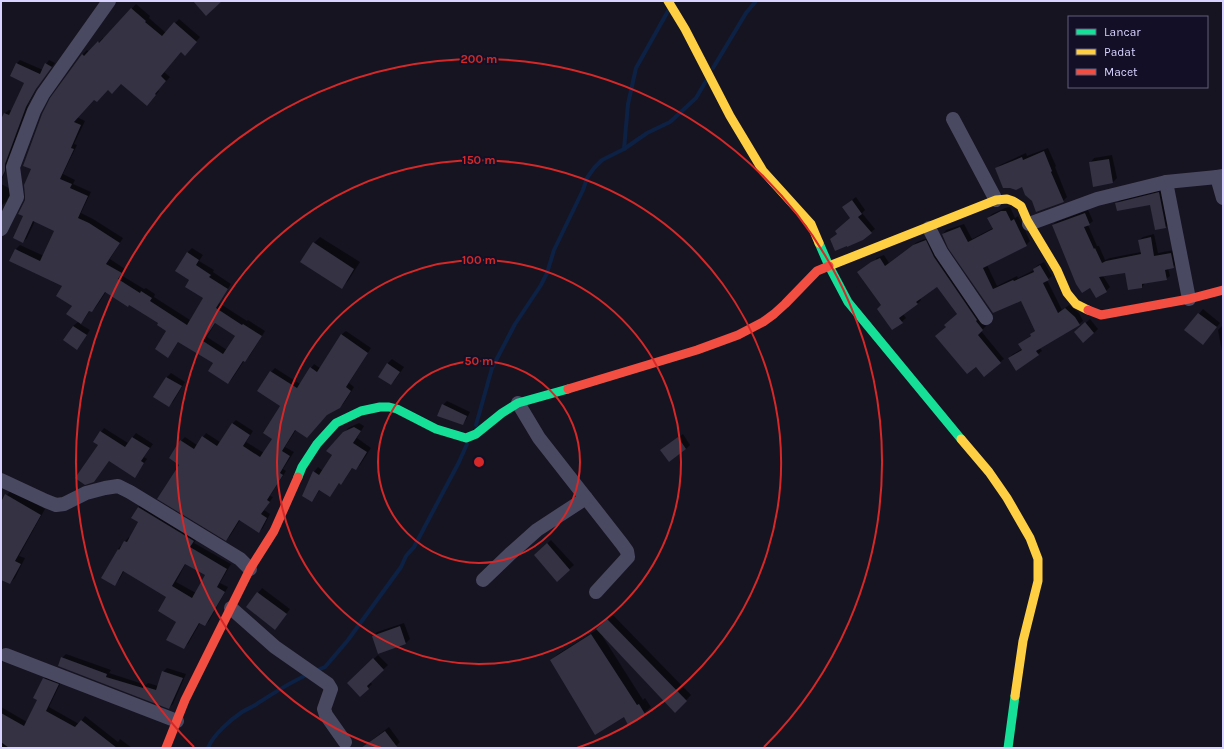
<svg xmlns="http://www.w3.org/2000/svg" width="1224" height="749" font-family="Karla,sans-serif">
	<rect width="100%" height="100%" fill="#161421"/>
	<!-- shadow -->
	<g fill="#0007" fill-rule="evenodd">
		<path d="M136,4L150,16L149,18L166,33L179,19L200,37L189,50L181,51L164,72L170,77L158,90L159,91L151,101L121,83L108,89L94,99L77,117L85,121L74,144L77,145L63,174L75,180L73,184L91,192L81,213L93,219L123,238L110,259L125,269L121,275L144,289L146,288L155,294L154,297L190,320L204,298L190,280L176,271L188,252L192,248L203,255L199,261L214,270L213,272L231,284L219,303L247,321L248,320L265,331L249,357L244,361L232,379L228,383L214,363L179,341L172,352L168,356L167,331L159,323L129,304L106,292L96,307L92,311L90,310L85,318L80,324L90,330L81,344L77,348L65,340L73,326L79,321L64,285L16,249L20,245L44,256L55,230L35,221L27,238L23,242L26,201L32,169L51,99L83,54L87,50L89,52L103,38L104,39ZM216,322L236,336L227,350L207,337Z"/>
		<polygon points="20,60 43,70 46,64 49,60 55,63 39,84 29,103 8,160 8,166 1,181 1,121 5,113 9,110 12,111 25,83 17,63"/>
		<polygon points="1048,148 1056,166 1055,167 1067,197 1063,201 1032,201 1022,186 996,169 1000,165 1026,153 1027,156"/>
		<polygon points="1112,155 1117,178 1112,183 1090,163 1094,158"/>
		<polygon points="1,184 11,189 12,191 6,202 2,205 1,205"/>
		<polygon points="1165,187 1172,221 1166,227 1155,229 1151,204 1116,204 1122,198"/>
		<polygon points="856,197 865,210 862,213 875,229 871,232 838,233 851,218 847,204"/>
		<polygon points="1010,207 1015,218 1018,216 1030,241 1026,245 987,265 997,286 1017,276 1018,278 1034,270 1034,269 1038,265 1044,262 1052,276 1047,280 1062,310 1069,305 1079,313 1083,321 1079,324 1040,348 1042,351 1038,354 1009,358 1013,354 1022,349 1019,344 1032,335 1031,334 1036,330 1021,299 993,312 943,234 946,230 964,224 972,239 993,228 988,218 992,214 1005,208"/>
		<polygon points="1088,210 1093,221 1088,225 1097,246 1099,246 1105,260 1110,258 1141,252 1139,240 1143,237 1154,234 1158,253 1174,250 1177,264 1173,267 1168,268 1170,276 1166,279 1145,283 1142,287 1129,289 1126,272 1103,276 1110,287 1106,291 1096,297 1053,225 1056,222"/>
		<polygon points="320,237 360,262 348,281 342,287 314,243"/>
		<polygon points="930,237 979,318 986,326 981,331 1004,359 1000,362 947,327 958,314 937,285 920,298 921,300 917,304 903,314 906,318 893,329 882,305 861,271 876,260 876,258 884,255 889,263 917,242"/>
		<polygon points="1203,309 1220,323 1203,344 1186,330"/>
		<polygon points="1090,319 1098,329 1094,333 1080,328"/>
		<polygon points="1222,326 1223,351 1222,351 1218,330"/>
		<polygon points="346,331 371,348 349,383 354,387 344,403 340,407 296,430 285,447 294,452 283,469 286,471 270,496 273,497 264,510 270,514 263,528 259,532 240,520 230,536 226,540 181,464 181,441 185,437 197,445 206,433 220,442 232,424 236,420 253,431 246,442 264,453 273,438 282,406 271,372 275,368 300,384 311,368 314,364 320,368 342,334"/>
		<polygon points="392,359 404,367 395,380 391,384 379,376 388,363"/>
		<polygon points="171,373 185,382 173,402 168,406 155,397 167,377"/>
		<polygon points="447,401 470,412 466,420 462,424 443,405"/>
		<polygon points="359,423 364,426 357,438 371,448 360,465 356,469 353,467 345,479 341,483 340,482 329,496 320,490 312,501 313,473 318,467 323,471 334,455 344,433 348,428"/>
		<polygon points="104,428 128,443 136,433 153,444 144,457 147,459 138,472 109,460 93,481 101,432"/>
		<polygon points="683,434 690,445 686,449 662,450"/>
		<polygon points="11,490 45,509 19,556 25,558 15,578 10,583 1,579 1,496 4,499"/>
		<path d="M143,503L198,536L194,543L231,564L220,583L228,587L209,621L205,625L200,623L188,644L183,648L178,622L168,596L124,571L119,580L114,584L103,578L118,549L129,537L130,538L140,521L133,517L138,507ZM186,563L206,575L196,593L176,582Z"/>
		<polygon points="551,540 574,565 557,580 539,551"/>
		<polygon points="262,588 290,609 279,624 247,607"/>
		<polygon points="612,614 691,695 675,712 604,636 603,637 643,700 645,698 651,707 644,713 624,716 551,660 558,654 598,629"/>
		<polygon points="404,623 410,639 406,643 373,637 377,632"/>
		<polygon points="66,654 111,670 109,673 146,685 148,683 158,686 163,672 167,668 186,674 173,704 169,708 62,658"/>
		<polygon points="378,655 388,665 370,682 372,684 360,696 348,683"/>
		<polygon points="48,675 62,680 49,707 79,724 85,716 118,742 120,739 132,748 1,748 1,707 27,722 39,699 44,679"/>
		<polygon points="389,727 400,742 394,748 365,748 368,743"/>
	</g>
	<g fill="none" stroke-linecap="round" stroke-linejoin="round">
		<!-- stream -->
		<g stroke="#0d2144" stroke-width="4">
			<polyline points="713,68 746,13 756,1"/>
			<polyline points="624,149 628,104 636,68 668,11"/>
			<polyline points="476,425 492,368 515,324 541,285 547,273 554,250 583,190 587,178 594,168 602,160 624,149 647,133 670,122 696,98 706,81"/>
			<polyline points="315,671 325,667 348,640 401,567 406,556 414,547 459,462 467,444"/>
			<path d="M208,748C213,735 230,720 242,712C247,709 253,707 258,703C274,693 290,682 309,674"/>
		</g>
	</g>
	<!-- building -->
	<g fill="#343243" fill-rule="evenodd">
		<polygon points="193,1 222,1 206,16"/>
		<path d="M131,8L146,21L145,22L162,36L174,22L197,42L185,56L181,52L161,76L166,81L155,94L156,95L147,106L121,84L112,94L108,90L97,102L94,100L74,122L81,125L71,148L74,149L60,179L72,184L70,188L88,196L78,218L89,223L120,243L106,264L122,273L118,279L140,293L141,291L152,298L150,301L187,325L203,298L185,287L189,280L175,271L187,252L199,260L196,265L211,275L209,277L228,289L216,308L242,325L243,324L262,336L245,362L243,361L228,384L208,371L213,363L178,342L168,358L155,349L166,331L157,325L158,323L129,305L128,307L105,292L92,312L89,311L81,324L66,314L72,306L56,296L62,286L9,261L15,249L40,261L54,231L33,221L23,243L13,238L23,216L18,214L25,200V196L24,185L31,169L23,166L42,114L50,98L82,54L84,56L98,41L99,43ZM215,323L235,336L223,354L203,341Z"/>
		<polygon points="16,63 40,74 45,63 52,67 36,89 26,107 5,164 5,171 1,179 1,119 4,113 9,115 24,83 10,76"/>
		<polygon points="1044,151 1052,171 1051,172 1064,202 1036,212 1032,201 1025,195 1022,187 1016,190 1010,188 1003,188 995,168 1022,157 1023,160"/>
		<polygon points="1109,159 1113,183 1093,187 1089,162"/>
		<polygon points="1159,192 1166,228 1155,230 1150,205 1117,211 1115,203"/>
		<polygon points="852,200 862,214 858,217 872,233 863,240 847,247 847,246 835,251 830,239 837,234 835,231 850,218 842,207"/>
		<polygon points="1001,211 1006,211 1011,221 1014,219 1027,246 983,268 993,289 1013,280 1014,281 1034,272 1033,269 1040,265 1049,280 1043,283 1058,313 1065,308 1075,317 1080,325 1036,351 1039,355 1016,371 1008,358 1022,350 1018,344 1031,336 1030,334 1035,331 1021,301 993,313 948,248 942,234 960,227 968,242 993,229 987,218"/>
		<polygon points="1085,213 1090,225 1084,227 1094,249 1095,248 1102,263 1106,261 1141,254 1138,240 1151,237 1154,256 1171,253 1174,268 1165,270 1167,280 1142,284 1142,288 1128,290 1125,273 1099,277 1107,292 1096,298 1090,288 1082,293 1076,284 1052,225"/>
		<polygon points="926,240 934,257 977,320 976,321 983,330 978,335 1001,363 984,377 976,367 967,374 935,336 946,327 944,325 957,314 937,287 916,302 918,304 899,318 903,323 892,330 877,309 881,305 857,272 871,262 880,258 885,266 913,245"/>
		<polygon points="313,242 354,269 342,289 300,262"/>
		<polygon points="1198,313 1217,327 1203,345 1184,330"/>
		<polygon points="1085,322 1094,333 1083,343 1074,332"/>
		<polygon points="73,326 87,335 77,350 63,340"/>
		<polygon points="341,334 368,353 346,387 351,391 340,408 327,415 307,438 295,430 282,451 290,456 280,473 283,475 267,500 270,502 261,514 267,518 259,533 239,520 226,541 157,499 179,465 169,458 180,440 194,449 202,436 217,446 232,423 250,435 243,446 260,457 272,439 263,433 280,406 257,391 270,371 297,388 310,367 317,372"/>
		<polygon points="387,363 400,372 391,385 378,377"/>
		<polygon points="166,377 182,386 169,407 153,397"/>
		<polygon points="442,404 467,416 463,425 437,416"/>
		<polygon points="354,427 361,431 353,443 367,452 356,470 352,468 341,485 339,483 330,497 319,490 312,502 302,496 313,471 319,475 332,455 326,451 343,432"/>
		<polygon points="100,431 125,447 132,437 150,448 141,461 144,463 135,478 109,461 94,482 85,485 75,478 98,445 93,442"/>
		<polygon points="678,437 686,449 669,462 660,450"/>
		<polygon points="5,494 41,515 15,561 21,564 10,584 1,580 1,502"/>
		<path d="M138,507L194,541L190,547L227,569L217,587L225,592L205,626L199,623L184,649L166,640L176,622L158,611L166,597L123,571L115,586L101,578L118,549L119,550L124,541L127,542L138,522L131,518ZM185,564L205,575L192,598L172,586Z"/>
		<polygon points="547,543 570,570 557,582 534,555"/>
		<polygon points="257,592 287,614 275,630 246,607"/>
		<polygon points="607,619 687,701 675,713 596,629"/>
		<polygon points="400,626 406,644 378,654 372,636"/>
		<polygon points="591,634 637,705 639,704 645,714 628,725 624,717 595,735 550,660"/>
		<polygon points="61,657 107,674 106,677 143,688 143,686 156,690 162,671 183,678 169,709 58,666"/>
		<polygon points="373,658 384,670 367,686 369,689 360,697 347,683"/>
		<polygon points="43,678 59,684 46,711 75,727 81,720 117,748 9,748 1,742 1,713 24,726 37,700 33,698"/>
		<polygon points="385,731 398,748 361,748"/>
	</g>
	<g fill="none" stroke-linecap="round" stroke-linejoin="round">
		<!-- street -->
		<g stroke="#4a4962" stroke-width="14">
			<polyline points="953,119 996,200"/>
			<polyline points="1223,176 1217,177 1223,198"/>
			<polyline points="1166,182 1189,299"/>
			<polyline points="1029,224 1097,199 1166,182 1217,177"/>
			<polyline points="929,228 941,252 986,318"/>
			<polyline points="1,229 17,197 13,167 34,111 43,94 109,1"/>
			<polyline points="1,480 46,501 56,505 64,504 86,493 105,488 118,486 130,492 240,559 250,569"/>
			<polyline points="586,498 622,544 627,551 628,557 596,592"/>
			<polyline points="483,580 510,554 537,530 586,498 539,438 518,403"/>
			<polyline points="231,608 275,647 328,684 331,689 324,709 326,715 345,742"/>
			<polyline points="6,655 177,721"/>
		</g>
		<!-- fast -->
		<g stroke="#16e098" stroke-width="9">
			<polyline points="819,243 829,266 848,302 961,439"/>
			<polyline points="298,477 302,467 317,444 336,423 361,411 380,407 389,407 397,409 436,429 466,438 476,434 502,413 518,403 568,389"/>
			<polyline points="1008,748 1015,696"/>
		</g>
		<!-- slow -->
		<g stroke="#ffcf43" stroke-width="9">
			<polyline points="668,1 685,29 730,116 763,171 811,224 819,243"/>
			<polyline points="829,266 996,200 1007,199 1013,201 1021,206 1027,220 1057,270 1067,293 1076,304 1088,310"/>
			<polyline points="961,439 989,472 1007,498 1030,538 1038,559 1038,581 1023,641 1015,696"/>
		</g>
		<!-- jam -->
		<g stroke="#f24e42" stroke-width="9">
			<polyline points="1088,310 1101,315 1189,299 1223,290"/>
			<polyline points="568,389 697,350 738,335 763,322 774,314 785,304 817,271 829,266"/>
			<polyline points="166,748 185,700 250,569 274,531 298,477"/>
		</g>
	</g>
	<!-- distance rings -->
	<g fill="none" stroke="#d62828" stroke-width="2">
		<circle cx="479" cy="462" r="101"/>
		<circle cx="479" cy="462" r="202"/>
		<path d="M381 748A302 302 0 1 1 577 748"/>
		<path d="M194 747A403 403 0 1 1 764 747"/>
	</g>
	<circle cx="479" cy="462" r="6" fill="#d62828" stroke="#130f26" stroke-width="2"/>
	<g font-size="12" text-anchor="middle" font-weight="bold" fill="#d62828" stroke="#130f26" stroke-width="4" stroke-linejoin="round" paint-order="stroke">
		<text x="479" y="63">200 m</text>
		<text x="479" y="164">150 m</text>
		<text x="479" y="264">100 m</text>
		<text x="479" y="365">50 m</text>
	</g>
	<!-- border -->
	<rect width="1224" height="749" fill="none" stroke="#d9d4ff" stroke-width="4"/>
	<!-- legend -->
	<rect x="1068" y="16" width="140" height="72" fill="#130f26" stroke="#625e7d"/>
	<rect x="1076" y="29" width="20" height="6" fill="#16e098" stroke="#625e7d"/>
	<text x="1104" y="36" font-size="12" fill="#d9d4ff">Lancar</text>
	<rect x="1076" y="49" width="20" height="6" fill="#ffcf43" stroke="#625e7d"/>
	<text x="1104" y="56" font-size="12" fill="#d9d4ff">Padat</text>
	<rect x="1076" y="69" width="20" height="6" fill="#f24e42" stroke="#625e7d"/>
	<text x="1104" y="76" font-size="12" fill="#d9d4ff">Macet</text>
</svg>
